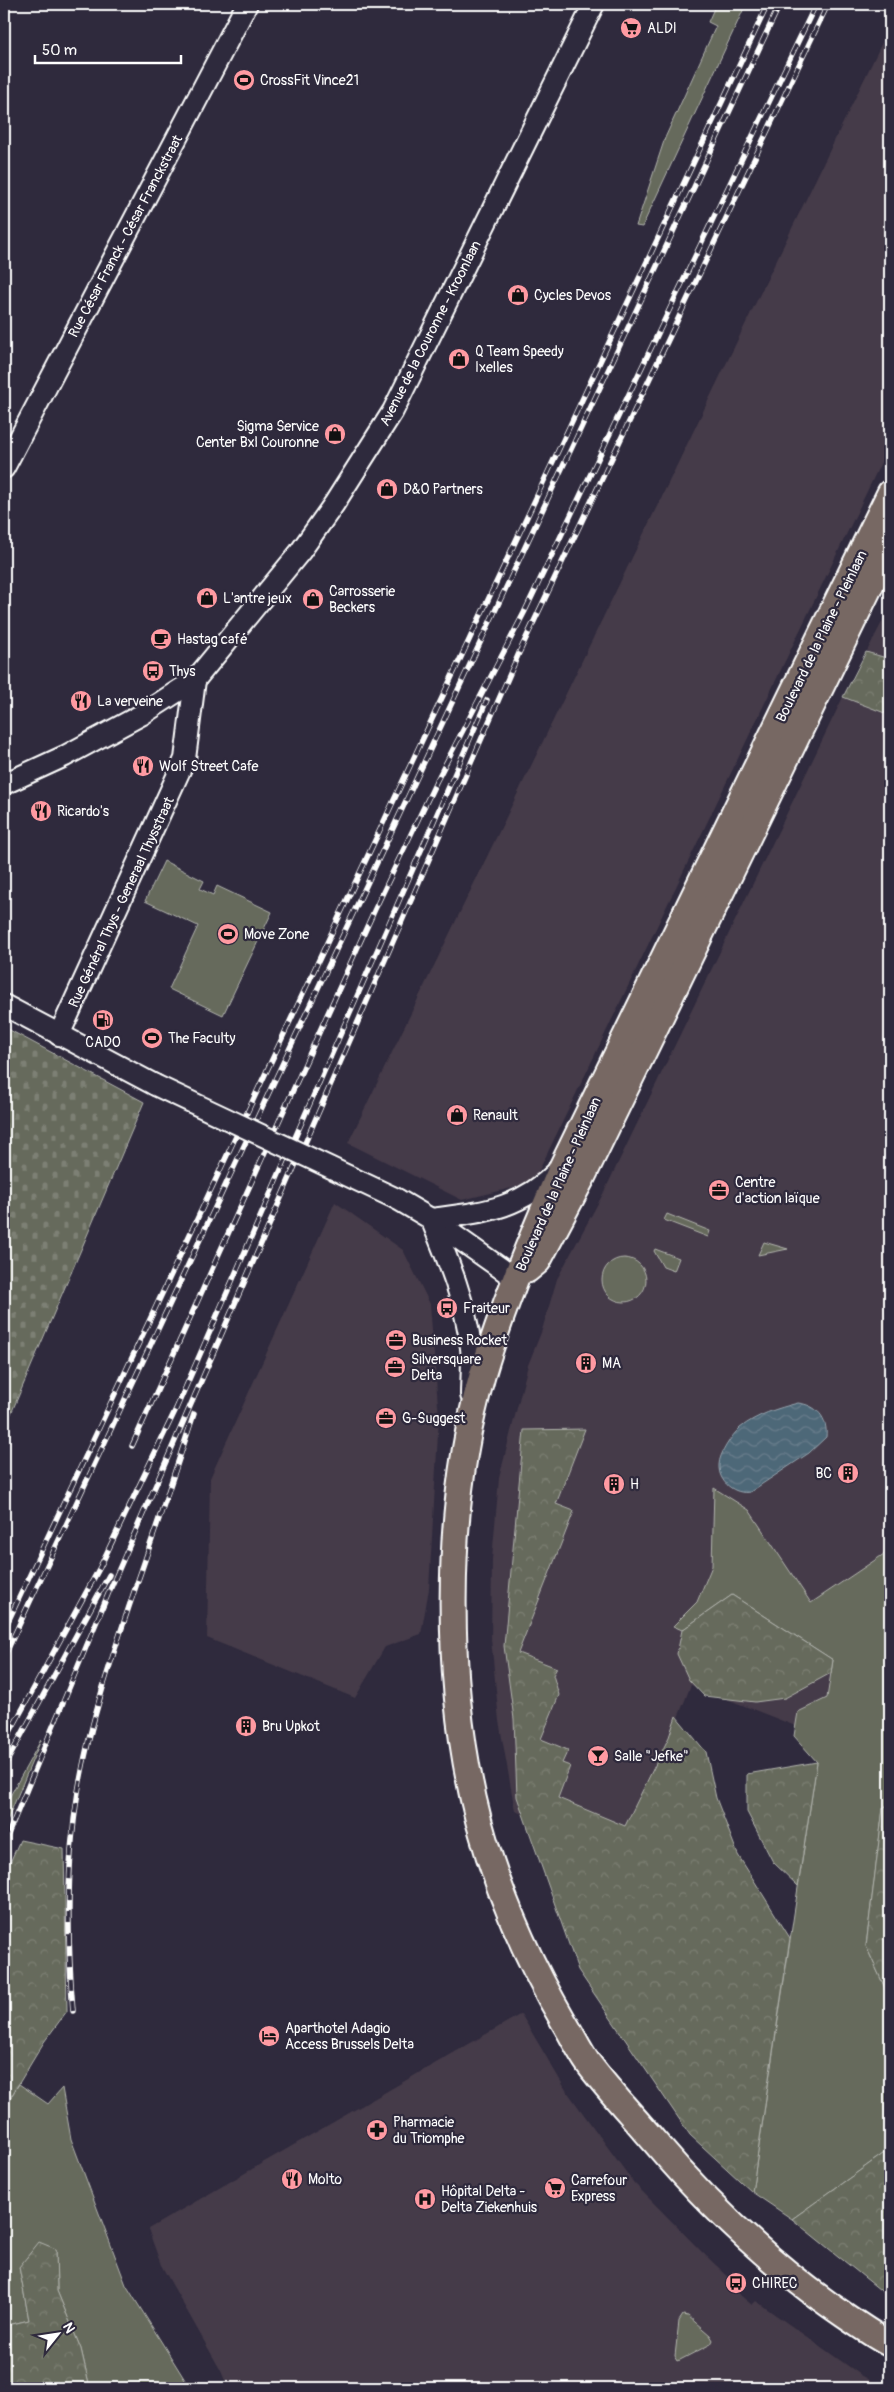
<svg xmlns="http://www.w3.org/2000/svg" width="894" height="2392" font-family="Pangolin,sans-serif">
	<defs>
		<pattern id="forest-crowns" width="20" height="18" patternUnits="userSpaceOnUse" patternTransform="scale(1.25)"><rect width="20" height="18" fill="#666a5c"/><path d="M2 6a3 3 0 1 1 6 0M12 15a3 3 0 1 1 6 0" fill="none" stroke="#7d8074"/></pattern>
		<pattern id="cemetery-stones" width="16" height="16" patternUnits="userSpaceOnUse" patternTransform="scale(1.25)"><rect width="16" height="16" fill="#666a5c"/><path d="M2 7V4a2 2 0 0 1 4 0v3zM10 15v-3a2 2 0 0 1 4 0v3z" fill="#7d8074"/></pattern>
		<pattern id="water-waves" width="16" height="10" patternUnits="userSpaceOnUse" patternTransform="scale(1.25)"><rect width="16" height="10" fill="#4e6778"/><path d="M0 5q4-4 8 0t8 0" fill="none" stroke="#697e8c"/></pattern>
	</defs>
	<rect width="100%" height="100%" fill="#2f2a3d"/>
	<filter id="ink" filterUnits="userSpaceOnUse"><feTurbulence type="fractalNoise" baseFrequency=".02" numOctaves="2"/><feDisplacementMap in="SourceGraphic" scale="10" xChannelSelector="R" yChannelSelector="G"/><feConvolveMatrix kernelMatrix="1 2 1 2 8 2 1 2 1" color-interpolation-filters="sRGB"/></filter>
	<g filter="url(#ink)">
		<!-- built -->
		<g fill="#443a48">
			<polygon points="890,26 890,444 533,1183 462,1200 348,1143"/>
			<polygon points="890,607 890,1748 836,1742 691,1685 624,1854 515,1811 499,1721 491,1639 492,1559 499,1478 528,1365 542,1330 557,1279 603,1194 843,697"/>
			<polygon points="335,1202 403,1250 430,1304 439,1417 429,1589 421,1634 385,1647 355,1698 207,1638 210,1478"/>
			<polygon points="521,2014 566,2090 634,2183 701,2251 736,2284 733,2289 752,2305 756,2301 861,2375 885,2388 228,2388 221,2371 161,2265 148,2229"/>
		</g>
		<!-- green -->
		<g fill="#666a5c" stroke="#b2b4ae">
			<polygon points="716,4 746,4 642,227 636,226 665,138 716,26 708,22"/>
			<polygon points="164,861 204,881 200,889 213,895 217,886 272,912 223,1015 169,989 198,926 145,901"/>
			<polygon points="667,1214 710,1231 708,1237 664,1220"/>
			<polygon points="764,1242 788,1249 758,1255"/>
			<polygon points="655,1249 679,1258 674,1271 663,1267 654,1251"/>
			<circle cx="624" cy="1280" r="22"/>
			<polygon points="714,1488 749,1510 811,1603 890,1550 890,1803 883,1809 866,1946 890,1999 890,2149 792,2219 752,2192 817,1762 794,1736 798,1712 827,1698 833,1660 732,1595 682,1630 673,1626 697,1602 712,1566"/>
			<polygon points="41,1740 4,1828 4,1807"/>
			<polygon points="19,2084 48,2104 62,2088 71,2139 126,2285 190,2388 90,2388 81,2349 57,2291 56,2249 19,2267 29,2320 4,2326 4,2108"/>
			<polygon points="683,2315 688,2316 710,2335 713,2340 711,2344 678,2361 675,2356 679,2321"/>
		</g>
		<!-- forest -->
		<g fill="url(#forest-crowns)" stroke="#b2b4ae">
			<polygon points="866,652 890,659 890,715 843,697"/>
			<polygon points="585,1429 556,1504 574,1511 518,1653 557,1668 553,1675 559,1695 541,1739 568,1750 562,1763 570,1766 558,1798 625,1826 669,1737 676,1716 706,1752 716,1798 738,1855 790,1938 752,2192 690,2135 578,1970 517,1797 514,1719 504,1646 524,1430"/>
			<polygon points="732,1595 833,1660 831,1673 785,1698 755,1702 704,1696 689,1680 677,1654 682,1630"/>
			<polygon points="817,1762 798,1886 773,1862 747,1812 747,1774"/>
			<polygon points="890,1803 890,1999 866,1946 883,1808"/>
			<polygon points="20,1840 64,1849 67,2011 44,2042 4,2108 4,1876"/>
			<polygon points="890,2149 890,2298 792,2219"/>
			<polygon points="39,2242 56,2249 57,2291 81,2349 90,2388 4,2388 4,2326 29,2320 19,2267"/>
		</g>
		<!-- cemetery -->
		<polygon fill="url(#cemetery-stones)" stroke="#b2b4ae" points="4,1027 144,1102 4,1430"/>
		<!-- water -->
		<path fill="url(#water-waves)" stroke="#95a4ae" d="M798,1403C817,1405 828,1418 826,1437L809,1453L750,1492C735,1495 718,1482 719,1465C719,1454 732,1435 740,1428C756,1415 778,1408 798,1403Z"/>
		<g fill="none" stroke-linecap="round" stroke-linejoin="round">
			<!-- minor casing -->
			<g stroke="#fff" stroke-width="24">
				<g id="minor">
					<polyline points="4,468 247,4"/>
					<polyline points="4,784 65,756 141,715 195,680 300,552 334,504 393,411 594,4"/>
					<polyline points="4,1005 155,1085"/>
					<polyline points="59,1035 185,759 195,680"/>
					<polyline points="397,1199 431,1219 516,1279"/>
					<path d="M431,1219C448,1260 466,1303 471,1348C473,1364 471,1380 471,1395"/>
					<path d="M431,1219C484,1212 519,1210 559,1170"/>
				</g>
			</g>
			<!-- major casing -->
			<g stroke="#fff" stroke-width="29">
				<g id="major">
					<path d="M890,493L562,1167C533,1235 503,1304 482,1376C444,1508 444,1689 479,1822C498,1892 527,1959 564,2022C572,2035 579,2050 588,2063C608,2090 632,2115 654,2141C710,2207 772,2266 844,2315C859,2325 874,2336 890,2344"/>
					<polyline points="527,1270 538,1261 582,1178 890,545"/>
				</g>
			</g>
			<!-- minor -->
			<use href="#minor" stroke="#2f2a3d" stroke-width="20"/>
			<!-- major -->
			<use href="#major" stroke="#776864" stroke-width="25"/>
			<!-- rail casing -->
			<g stroke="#fff" stroke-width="5.5">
				<g id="rail">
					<polyline points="132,1446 375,909 436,782 524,613 816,4"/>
					<polyline points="4,1630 768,4"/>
					<polyline points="4,1657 780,4"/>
					<polyline points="4,1743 100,1567 176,1409 487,700"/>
					<polyline points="4,1767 109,1575"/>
					<polyline points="4,1844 109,1592 519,653 828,4"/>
					<path d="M73,2011C67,1937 66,1865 78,1792C90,1721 113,1654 136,1586C156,1529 175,1471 194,1414"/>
				</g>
			</g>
			<!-- rail -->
			<use href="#rail" stroke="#2f2a3d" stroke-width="4" stroke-dasharray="11" stroke-linecap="butt"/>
			<!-- minor-bridge casing -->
			<g stroke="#fff" stroke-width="24" stroke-linecap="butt">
				<polyline id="minor-bridge" points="155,1085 397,1199"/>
			</g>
			<!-- minor-bridge -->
			<use href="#minor-bridge" stroke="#2f2a3d" stroke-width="20"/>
		</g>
	</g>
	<!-- icons -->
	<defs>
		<g id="supermarket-disc" transform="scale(1.125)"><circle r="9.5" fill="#ff9aa2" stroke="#2f2a3d"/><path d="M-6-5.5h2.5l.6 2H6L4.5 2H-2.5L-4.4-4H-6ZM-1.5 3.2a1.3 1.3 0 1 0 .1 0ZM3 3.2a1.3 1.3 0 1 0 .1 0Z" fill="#111"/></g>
		<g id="stadium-disc" transform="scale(1.125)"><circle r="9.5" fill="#ff9aa2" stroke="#2f2a3d"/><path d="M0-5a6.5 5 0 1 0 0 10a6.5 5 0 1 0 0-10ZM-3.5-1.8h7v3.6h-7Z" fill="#111"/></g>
		<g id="shop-disc" transform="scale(1.125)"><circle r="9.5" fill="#ff9aa2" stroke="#2f2a3d"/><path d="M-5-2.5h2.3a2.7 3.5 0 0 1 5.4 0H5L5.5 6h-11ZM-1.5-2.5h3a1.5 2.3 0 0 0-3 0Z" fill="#111"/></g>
		<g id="cafe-disc" transform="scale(1.125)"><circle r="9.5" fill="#ff9aa2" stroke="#2f2a3d"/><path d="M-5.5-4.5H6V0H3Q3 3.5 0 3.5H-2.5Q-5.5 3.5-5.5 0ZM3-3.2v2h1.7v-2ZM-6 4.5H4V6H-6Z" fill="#111"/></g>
		<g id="bus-disc" transform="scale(1.125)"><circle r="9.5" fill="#ff9aa2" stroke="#2f2a3d"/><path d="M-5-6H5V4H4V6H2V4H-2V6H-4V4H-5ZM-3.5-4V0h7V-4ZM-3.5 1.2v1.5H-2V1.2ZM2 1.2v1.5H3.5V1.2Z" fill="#111"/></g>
		<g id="restaurant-disc" transform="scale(1.125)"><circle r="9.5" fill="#ff9aa2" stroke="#2f2a3d"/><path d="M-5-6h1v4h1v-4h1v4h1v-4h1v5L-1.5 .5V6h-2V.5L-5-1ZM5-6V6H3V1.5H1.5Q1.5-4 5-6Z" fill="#111"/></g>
		<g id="fuel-disc" transform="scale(1.125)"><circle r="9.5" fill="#ff9aa2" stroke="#2f2a3d"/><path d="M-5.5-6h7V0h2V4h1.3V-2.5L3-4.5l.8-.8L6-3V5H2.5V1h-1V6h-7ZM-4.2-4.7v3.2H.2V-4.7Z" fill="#111"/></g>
		<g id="office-disc" transform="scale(1.125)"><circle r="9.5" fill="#ff9aa2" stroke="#2f2a3d"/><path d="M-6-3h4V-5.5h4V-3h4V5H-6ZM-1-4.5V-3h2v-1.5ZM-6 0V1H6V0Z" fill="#111"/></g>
		<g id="building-disc" transform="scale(1.125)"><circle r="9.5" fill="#ff9aa2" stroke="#2f2a3d"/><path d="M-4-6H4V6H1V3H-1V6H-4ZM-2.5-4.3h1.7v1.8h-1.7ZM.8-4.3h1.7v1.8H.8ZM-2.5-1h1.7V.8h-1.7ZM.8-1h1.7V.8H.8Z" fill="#111"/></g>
		<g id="bar-disc" transform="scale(1.125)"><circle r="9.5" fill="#ff9aa2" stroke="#2f2a3d"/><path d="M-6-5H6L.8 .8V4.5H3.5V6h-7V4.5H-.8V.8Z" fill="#111"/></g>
		<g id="hotel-disc" transform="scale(1.125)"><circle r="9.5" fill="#ff9aa2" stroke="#2f2a3d"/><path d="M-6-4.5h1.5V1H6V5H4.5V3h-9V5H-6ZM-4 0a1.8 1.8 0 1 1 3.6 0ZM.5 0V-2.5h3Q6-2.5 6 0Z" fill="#111"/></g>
		<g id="pharmacy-disc" transform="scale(1.125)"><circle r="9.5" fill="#ff9aa2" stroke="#2f2a3d"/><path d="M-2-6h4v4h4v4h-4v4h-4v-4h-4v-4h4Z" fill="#111"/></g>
		<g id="hospital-disc" transform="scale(1.125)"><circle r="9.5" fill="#ff9aa2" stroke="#2f2a3d"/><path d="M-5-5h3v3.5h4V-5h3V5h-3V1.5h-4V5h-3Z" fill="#111"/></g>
	</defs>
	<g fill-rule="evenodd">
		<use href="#supermarket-disc" x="631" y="28"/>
		<use href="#stadium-disc" x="244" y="80"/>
		<use href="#shop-disc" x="518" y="295"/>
		<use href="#shop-disc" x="459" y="359"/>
		<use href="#shop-disc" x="335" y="434"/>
		<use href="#shop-disc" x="387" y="489"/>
		<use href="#shop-disc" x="207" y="598"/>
		<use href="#shop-disc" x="313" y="599"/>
		<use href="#cafe-disc" x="161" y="639"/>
		<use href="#bus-disc" x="153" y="671"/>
		<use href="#restaurant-disc" x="81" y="701"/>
		<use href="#restaurant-disc" x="143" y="766"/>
		<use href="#restaurant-disc" x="41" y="811"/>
		<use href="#stadium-disc" x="228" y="934"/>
		<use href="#fuel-disc" x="103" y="1020"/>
		<use href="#stadium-disc" x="152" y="1038"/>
		<use href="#shop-disc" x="457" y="1115"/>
		<use href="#office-disc" x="719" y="1190"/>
		<use href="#bus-disc" x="447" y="1308"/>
		<use href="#office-disc" x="396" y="1340"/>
		<use href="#building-disc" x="586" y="1363"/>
		<use href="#office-disc" x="395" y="1367"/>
		<use href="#office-disc" x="386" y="1418"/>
		<use href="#building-disc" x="848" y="1473"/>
		<use href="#building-disc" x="614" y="1484"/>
		<use href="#building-disc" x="246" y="1726"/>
		<use href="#bar-disc" x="598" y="1756"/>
		<use href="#hotel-disc" x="269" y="2036"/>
		<use href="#pharmacy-disc" x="377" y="2130"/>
		<use href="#restaurant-disc" x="292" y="2179"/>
		<use href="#supermarket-disc" x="555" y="2188"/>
		<use href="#hospital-disc" x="425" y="2199"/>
		<use href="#bus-disc" x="736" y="2283"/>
	</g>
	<g text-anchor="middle" stroke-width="4.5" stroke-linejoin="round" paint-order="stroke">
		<!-- poi labels -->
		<g font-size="14" fill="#fff" stroke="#2f2a3d" text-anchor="start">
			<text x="647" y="33">ALDI</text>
			<text x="260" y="85">CrossFit Vince21</text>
			<text x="534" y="300">Cycles Devos</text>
			<text x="475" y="356">Q Team Speedy<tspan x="475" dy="16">Ixelles</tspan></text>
			<text x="319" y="431" text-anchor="end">Sigma Service<tspan x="319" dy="16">Center Bxl Couronne</tspan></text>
			<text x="403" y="494">D&amp;O Partners</text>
			<text x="329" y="596">Carrosserie<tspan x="329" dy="16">Beckers</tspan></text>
			<text x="223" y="603">L'antre jeux</text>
			<text x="177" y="644">Hastag café</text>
			<text x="169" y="676">Thys</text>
			<text x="97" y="706">La verveine</text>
			<text x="159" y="771">Wolf Street Cafe</text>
			<text x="57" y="816">Ricardo's</text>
			<text x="244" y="939">Move Zone</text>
			<text x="168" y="1043">The Faculty</text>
			<text x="103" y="1047" text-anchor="middle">CADO</text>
			<text x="473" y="1120">Renault</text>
			<text x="735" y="1187">Centre<tspan x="735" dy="16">d'action laïque</tspan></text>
			<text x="463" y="1313">Fraiteur</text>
			<text x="412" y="1345">Business Rocket</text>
			<text x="411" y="1364">Silversquare<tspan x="411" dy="16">Delta</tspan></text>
			<text x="602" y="1368">MA</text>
			<text x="402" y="1423">G-Suggest</text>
			<text x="832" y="1478" text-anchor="end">BC</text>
			<text x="630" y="1489">H</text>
			<text x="262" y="1731">Bru Upkot</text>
			<text x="614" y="1761">Salle "Jefke"</text>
			<text x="285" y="2033">Aparthotel Adagio<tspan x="285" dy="16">Access Brussels Delta</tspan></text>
			<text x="393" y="2127">Pharmacie<tspan x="393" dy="16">du Triomphe</tspan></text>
			<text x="308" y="2184">Molto</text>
			<text x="571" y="2185">Carrefour<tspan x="571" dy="16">Express</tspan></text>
			<text x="441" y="2196">Hôpital Delta -<tspan x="441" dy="16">Delta Ziekenhuis</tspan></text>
			<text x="752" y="2288">CHIREC</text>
		</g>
		<!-- street labels -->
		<g font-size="14" fill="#fff" stroke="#2f2a3d">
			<text transform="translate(125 236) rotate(-62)" y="5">Rue César Franck - César Franckstraat</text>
			<text transform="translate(430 333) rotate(-63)" y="5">Avenue de la Couronne - Kroonlaan</text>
			<text transform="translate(821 636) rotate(-64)" y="5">Boulevard de la Plaine - Pleinlaan</text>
			<text transform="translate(121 902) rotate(-65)" y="5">Rue Général Thys - Generaal Thysstraat</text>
			<text transform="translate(558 1184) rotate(-66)" y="5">Boulevard de la Plaine - Pleinlaan</text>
		</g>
	</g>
	<!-- margin -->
	<rect width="894" height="2392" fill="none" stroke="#2f2a3d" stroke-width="20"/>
	<rect x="10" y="10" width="874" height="2372" fill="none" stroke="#fff" stroke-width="2" filter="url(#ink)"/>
	<!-- north arrow -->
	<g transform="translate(58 2334) rotate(60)" stroke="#2f2a3d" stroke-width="4" paint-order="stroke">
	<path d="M0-4L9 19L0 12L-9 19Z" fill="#ffffff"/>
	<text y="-8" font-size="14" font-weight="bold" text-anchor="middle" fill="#ffffff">N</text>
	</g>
	<!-- scale -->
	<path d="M35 55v8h146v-8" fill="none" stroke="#ffffff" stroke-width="2.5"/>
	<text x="42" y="55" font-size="15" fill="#ffffff" stroke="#2f2a3d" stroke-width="4" paint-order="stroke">50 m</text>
</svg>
